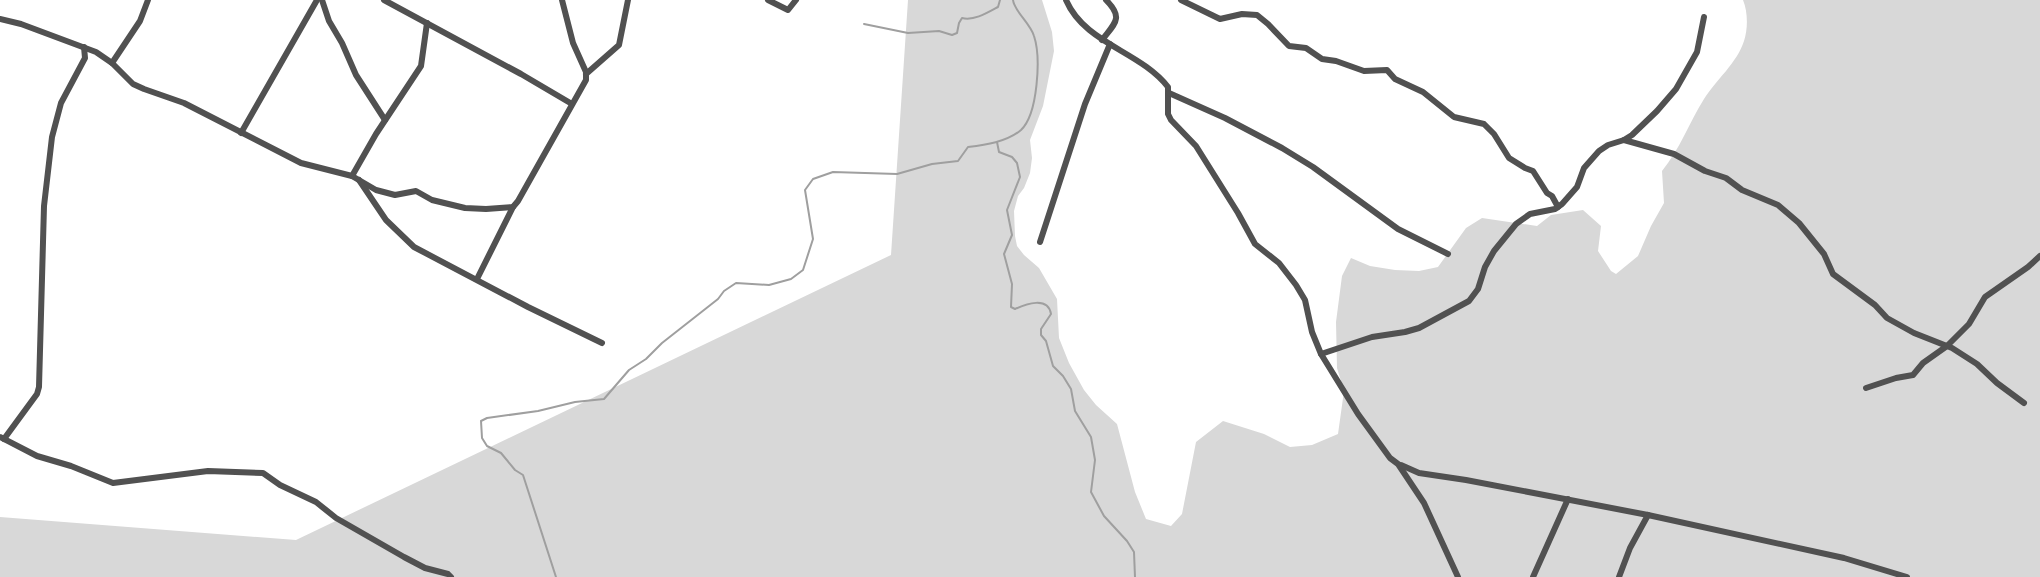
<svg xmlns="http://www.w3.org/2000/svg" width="2040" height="577" font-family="'Asap Condensed',sans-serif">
	<rect width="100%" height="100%" fill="#fff"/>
	<!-- green -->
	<path fill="#d8d8d8" d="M908,0H1042L1052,32L1054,51L1043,106L1030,140L1032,158L1030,173L1024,188L1018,196L1014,211L1015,236L1017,246L1024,255L1039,268L1057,299L1059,338L1069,363L1084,390L1096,405L1117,424L1135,492L1146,519L1171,526L1182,514L1196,442L1223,421L1264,434L1290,447L1312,445L1338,434L1344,391L1337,368L1336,322L1342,276L1351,258L1370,266L1395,270L1419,271L1438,267L1466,228L1482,218L1537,226L1551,215L1583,210L1601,226L1598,251L1611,271L1616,274L1638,256L1651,226L1664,203L1662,171C1680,149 1689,123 1704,99C1716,80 1737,63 1744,41C1748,29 1748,12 1743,0H2040V577H0V517L296,540L891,255Z"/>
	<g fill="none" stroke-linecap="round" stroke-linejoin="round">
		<!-- stream -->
		<g stroke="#9f9f9f" stroke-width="2">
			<path d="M864,24L908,33L939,31L952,35L957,33L959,23L962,18C974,21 987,13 998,7L1000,0"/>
			<path d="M997,142L999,152L1012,157L1017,163L1020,177L1007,210L1012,235L1004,254L1012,284L1011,307L1015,309C1026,304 1048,296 1051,314L1041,329V335L1046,341L1053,366L1063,376L1071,389L1075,411L1091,437L1095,460L1091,492L1104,516L1127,541L1134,552L1135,577"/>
			<path d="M556,577L523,475L515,470L501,453L487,446L482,438L481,421L487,418L538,411L575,402L604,399L629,370L646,359L662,343L718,299L724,291L736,283L769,285L791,279L803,270L813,239L805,190L813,179L833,172L897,174L932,164L958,161L968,147C985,145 1007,142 1021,130C1038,114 1041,57 1034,36C1030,23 1014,11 1013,0"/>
		</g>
		<!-- minor -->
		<g stroke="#515151" stroke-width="6">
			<polyline points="322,0 329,21 342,43 356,75 385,120"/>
			<polyline points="384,0 521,74 572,104"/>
			<polyline points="768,0 788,10 796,0"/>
			<path d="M1066,0C1085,44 1140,51 1168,87V114L1171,120L1196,146L1238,213L1255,244L1279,263L1296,285L1305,300L1312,332L1321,354L1358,414L1390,458L1398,464L1424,503L1458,577"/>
			<polyline points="1181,0 1220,19 1242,14 1257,15 1268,24 1289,46 1306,48 1322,59 1336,61 1364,71 1387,70 1395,79 1423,92 1454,117 1484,124 1494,134 1509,158 1525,168 1533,171 1547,193 1552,196 1558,207"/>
			<polyline points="0,19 21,24 96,52 112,63 133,84 144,89 184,103 301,163 352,176 376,190 395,195 416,191 432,200 465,208 486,209 513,207 518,201 586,80 586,72 573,43 562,0"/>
			<path d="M1102,40C1115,23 1124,18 1106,0"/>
			<polyline points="112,63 140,21 148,0"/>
			<polyline points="586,74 619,45 628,0"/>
			<polyline points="1169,93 1225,118 1282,148 1313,167 1398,229 1448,254"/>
			<polyline points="241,133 317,0"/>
			<polyline points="1624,140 1674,154 1705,171 1726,178 1742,190 1778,205 1799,223 1824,254 1833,274 1875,305 1887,318 1914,333 1952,348 1977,364 1997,383 2024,403"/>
			<polyline points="352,176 376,134 421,66 427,23"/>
			<polyline points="359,180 386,220 414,247 528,307 602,343"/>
			<polyline points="1040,242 1085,104 1110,44"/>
			<polyline points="477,279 513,207"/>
			<polyline points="1321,354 1372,337 1405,332 1419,328 1469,301 1478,289 1485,267 1494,251 1516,224 1530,214 1555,209 1562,204 1577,187 1584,168 1599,151 1608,145 1624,140 1632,135 1657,111 1676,89 1697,52 1704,17"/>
			<polyline points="1866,388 1896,378 1913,375 1923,363 1947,346 1969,324 1985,297 2028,267 2040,256"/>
			<polyline points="0,437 37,456 71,466 113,483 208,471 263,473 280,485 316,502 336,518 404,557 425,568 448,574 451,577"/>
			<polyline points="4,439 37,394 39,387 44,206 52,137 61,103 85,58 84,47"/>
			<polyline points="1401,465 1419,473 1466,480 1648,515 1844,558 1907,577"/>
			<polyline points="1533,577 1568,499"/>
			<polyline points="1619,577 1630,548 1648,515"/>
		</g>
	</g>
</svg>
